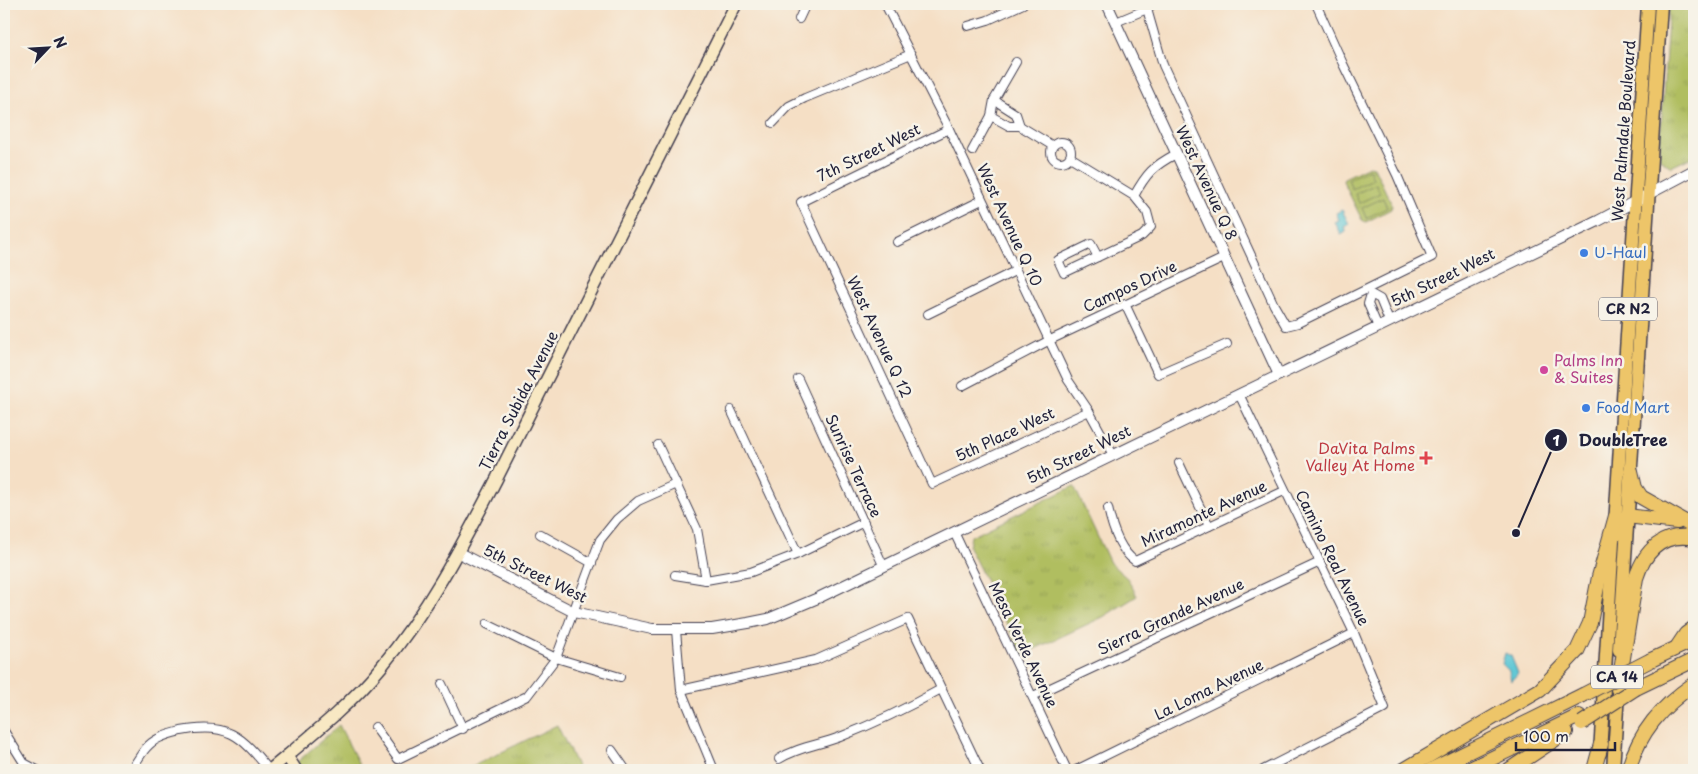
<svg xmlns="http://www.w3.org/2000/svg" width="1698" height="774" font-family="'Playpen Sans',sans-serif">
	<defs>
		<pattern id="grass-tufts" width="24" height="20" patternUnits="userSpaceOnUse" patternTransform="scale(1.25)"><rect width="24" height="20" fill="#b0be61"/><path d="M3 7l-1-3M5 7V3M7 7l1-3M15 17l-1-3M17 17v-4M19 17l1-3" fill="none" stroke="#97a355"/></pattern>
	</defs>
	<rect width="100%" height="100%" fill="#f7f3e8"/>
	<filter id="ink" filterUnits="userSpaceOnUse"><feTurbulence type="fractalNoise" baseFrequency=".02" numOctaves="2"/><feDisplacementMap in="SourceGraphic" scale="10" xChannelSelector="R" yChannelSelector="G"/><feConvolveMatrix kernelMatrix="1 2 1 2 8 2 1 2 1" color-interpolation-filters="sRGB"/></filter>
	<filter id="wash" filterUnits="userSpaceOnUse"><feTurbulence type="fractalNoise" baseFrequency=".0096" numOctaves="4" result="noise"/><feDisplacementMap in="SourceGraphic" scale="20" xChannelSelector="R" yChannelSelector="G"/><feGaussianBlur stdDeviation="1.12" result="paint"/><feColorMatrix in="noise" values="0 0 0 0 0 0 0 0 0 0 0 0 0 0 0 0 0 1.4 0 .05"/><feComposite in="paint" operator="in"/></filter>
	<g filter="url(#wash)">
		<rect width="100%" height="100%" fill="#f5dfc5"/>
		<!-- grass -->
		<g fill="url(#grass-tufts)" stroke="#69704e">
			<polygon points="1669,4 1694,4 1694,156 1671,167 1659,158"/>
			<polygon points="1369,166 1374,167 1392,205 1391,209 1366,222 1362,220 1343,181 1344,178"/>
			<polygon points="1074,486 1110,563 1128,579 1137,596 1103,617 1022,655 969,547 971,536"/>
			<polygon points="339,725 362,770 288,770"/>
			<polygon points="557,725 579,770 465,770"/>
		</g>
		<!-- pitch -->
		<g fill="#b0be61" stroke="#69704e">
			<polygon points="1369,169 1373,179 1352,189 1348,179"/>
			<polygon points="1376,184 1380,193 1359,203 1355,194"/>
			<polygon points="1383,198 1387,208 1366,218 1362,208"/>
		</g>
		<!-- water -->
		<g fill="#5bc6d4" stroke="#3e7488">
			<polygon points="1342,210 1349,224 1344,227 1346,232 1341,235 1335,222 1339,220 1336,213"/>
			<polygon points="1505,653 1511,656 1518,673 1511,681 1509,671 1502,664"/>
		</g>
	</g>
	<g filter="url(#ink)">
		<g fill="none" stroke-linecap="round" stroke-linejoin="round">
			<!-- minor casing -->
			<g stroke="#423e50" stroke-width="10">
				<g id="minor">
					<polyline points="885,4 949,129 1068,380 1089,411 1113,455"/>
					<polyline points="1153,4 1147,9 1163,65 1274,305 1286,326 1298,323 1432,257 1397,175 1343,64 1316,4"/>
					<polyline points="799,19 806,4"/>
					<polyline points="1116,22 1147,9"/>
					<polyline points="968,26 988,20 1023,4"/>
					<polyline points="1016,62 994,100 991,116 1009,126 1020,126 1053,146"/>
					<polyline points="994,100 1016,114 1020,126"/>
					<polyline points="773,123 789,106 805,98 911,54"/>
					<polyline points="949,129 801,202 932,484 1089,411"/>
					<circle cx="1061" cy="152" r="10"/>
					<polyline points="972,151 991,116"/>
					<polyline points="1070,157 1134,196 1147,212 1151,227 1142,236 1064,273 1058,260 1091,244 1098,257"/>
					<path d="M1134,196C1146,174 1153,166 1176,154"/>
					<polyline points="897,242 982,200"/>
					<polyline points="1125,304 1158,374 1227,344"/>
					<polyline points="928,314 1015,271"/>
					<polyline points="1378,327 1368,304 1371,294 1380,299 1389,321"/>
					<polyline points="798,379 883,565"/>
					<polyline points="962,386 1048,341 1224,258"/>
					<polyline points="1239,394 1354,633 1385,708 1263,770"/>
					<polyline points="731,410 798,554"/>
					<polyline points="658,445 697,529 706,580"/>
					<polyline points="1179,463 1209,526"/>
					<path d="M1108,508C1112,527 1119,550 1135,561L1284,491"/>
					<polyline points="954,532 1067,770"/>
					<polyline points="540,534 592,563"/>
					<polyline points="675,575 706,580 751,572 798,554 864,522"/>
					<polyline points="487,624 556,658 620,677"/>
					<polyline points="676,630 681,690 714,770"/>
					<polyline points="442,684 463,729"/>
					<polyline points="681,690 816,660 908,619 980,770"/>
					<polyline points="1033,696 1320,562"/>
					<polyline points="375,727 398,759 527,696 556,658 600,540 617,519 638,501 676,484"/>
					<polyline points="4,731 24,763 37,770"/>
					<polyline points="612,750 626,770"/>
					<path d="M779,759C798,747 819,745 840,737C876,723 907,708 941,689"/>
					<path d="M130,770C137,763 141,752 149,745C157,737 170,734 181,731C227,722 241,735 269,770"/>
					<polyline points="1076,770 1354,633"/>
				</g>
			</g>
			<!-- tertiary casing -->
			<g stroke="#423e50" stroke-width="12">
				<g id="tertiary">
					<polyline points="1107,4 1279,375"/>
					<polyline points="459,553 574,612 652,629 712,629 748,623 768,619 818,598 1598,221 1694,170"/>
				</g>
			</g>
			<!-- secondary casing -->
			<g stroke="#423e50" stroke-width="14">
				<g id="secondary">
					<polyline points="287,756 296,770"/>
					<path d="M270,770C308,738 349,706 381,667C428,611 462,545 496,480L736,4"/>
				</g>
			</g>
			<!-- primary casing -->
			<g stroke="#423e50" stroke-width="15">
				<g id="primary">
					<polyline points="1615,525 1648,4"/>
					<polyline points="1619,650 1661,4"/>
				</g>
			</g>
			<!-- trunk casing -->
			<g stroke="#423e50" stroke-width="15">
				<g id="trunk">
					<polyline points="1600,753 1613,540"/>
					<polyline points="1613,770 1618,693"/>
				</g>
			</g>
			<!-- motorway casing -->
			<g stroke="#423e50" stroke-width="16">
				<g id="motorway">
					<polyline points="1631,471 1635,488 1641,497 1694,527"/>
					<polyline points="1616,534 1627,516 1677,522"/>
					<polyline points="1678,646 1686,634 1694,628"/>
					<polyline points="1651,660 1694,640"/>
					<polyline points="1636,688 1694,660"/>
					<path d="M1618,689L1636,578C1645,550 1663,532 1694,538"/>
					<polyline points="1404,770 1540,690 1577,651 1590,623 1599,577 1616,516"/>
					<polyline points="1431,770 1583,695"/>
					<polyline points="1468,770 1579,716"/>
					<polyline points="1509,770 1566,732"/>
					<polyline points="1594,770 1601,744"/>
					<path d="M1628,770C1640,731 1661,707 1694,684"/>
				</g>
			</g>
			<!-- minor -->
			<use href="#minor" stroke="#fff" stroke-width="8"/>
			<!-- tertiary -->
			<use href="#tertiary" stroke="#fff" stroke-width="10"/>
			<!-- secondary -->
			<use href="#secondary" stroke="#f8e8c3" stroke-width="11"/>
			<!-- primary -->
			<use href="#primary" stroke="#edc569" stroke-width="12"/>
			<!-- trunk -->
			<use href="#trunk" stroke="#edc569" stroke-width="12"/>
			<!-- motorway -->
			<use href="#motorway" stroke="#edc569" stroke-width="14"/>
			<!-- motorway-bridge casing -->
			<g stroke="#423e50" stroke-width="16" stroke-linecap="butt">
				<g id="motorway-bridge">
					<polyline points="1583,695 1651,660"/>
					<polyline points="1582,723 1636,688"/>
				</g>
			</g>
			<!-- motorway-bridge -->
			<use href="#motorway-bridge" stroke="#edc569" stroke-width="14"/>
		</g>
	</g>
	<!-- markers -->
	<g fill="#3f7fe0" stroke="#f7f3e8" stroke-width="2">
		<circle cx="1584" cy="253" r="5"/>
		<circle cx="1586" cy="408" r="5"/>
	</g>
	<circle fill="#d1479c" stroke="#f7f3e8" stroke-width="2" cx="1544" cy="370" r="5"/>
	<path fill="#e0444e" stroke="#f7f3e8" stroke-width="2" d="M1423.5 450.5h5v5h5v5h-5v5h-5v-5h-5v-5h5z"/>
	<g text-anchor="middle" stroke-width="5" stroke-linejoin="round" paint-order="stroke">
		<!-- shield labels -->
		<g fill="#f7f3e8" stroke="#62616f" stroke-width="1">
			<rect x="1599" y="297.5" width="58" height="23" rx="4"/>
			<rect x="1591" y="665.5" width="52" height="23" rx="4"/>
		</g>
		<g font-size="14" font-weight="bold" fill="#22223b">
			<text x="1628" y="314">CR N2</text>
			<text x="1617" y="682">CA 14</text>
		</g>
		<!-- street labels -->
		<g font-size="15" fill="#22223b" stroke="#f7f3e8">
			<text transform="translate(1624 131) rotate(-86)" y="5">West Palmdale Boulevard</text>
			<text transform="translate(869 153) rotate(-26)" y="5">7th Street West</text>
			<text transform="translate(1206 183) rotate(65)" y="5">West Avenue Q 8</text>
			<text transform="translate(1009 225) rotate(65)" y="5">West Avenue Q 10</text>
			<text transform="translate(1443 278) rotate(-26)" y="5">5th Street West</text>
			<text transform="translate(1130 287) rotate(-25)" y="5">Campos Drive</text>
			<text transform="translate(879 337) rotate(65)" y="5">West Avenue Q 12</text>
			<text transform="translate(519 401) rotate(-63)" y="5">Tierra Subida Avenue</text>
			<text transform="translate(1005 435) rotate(-25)" y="5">5th Place West</text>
			<text transform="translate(1079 455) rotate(-26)" y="5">5th Street West</text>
			<text transform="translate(853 466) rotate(65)" y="5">Sunrise Terrace</text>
			<text transform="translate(1204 514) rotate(-25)" y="5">Miramonte Avenue</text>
			<text transform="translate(1332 558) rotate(64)" y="5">Camino Real Avenue</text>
			<text transform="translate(535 574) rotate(26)" y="5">5th Street West</text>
			<text transform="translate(1171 617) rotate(-25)" y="5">Sierra Grande Avenue</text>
			<text transform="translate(1023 645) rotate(64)" y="5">Mesa Verde Avenue</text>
			<text transform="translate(1209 690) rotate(-26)" y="5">La Loma Avenue</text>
		</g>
		<!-- shop labels -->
		<g font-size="15" fill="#366cbe" stroke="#f7f3e8" text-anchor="start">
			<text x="1594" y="258">U-Haul</text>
			<text x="1596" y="413">Food Mart</text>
		</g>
		<!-- hotel labels -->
		<g font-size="15" fill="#b23c85" stroke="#f7f3e8" text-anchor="start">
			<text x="1554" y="366">Palms Inn<tspan x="1554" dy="17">&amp; Suites</tspan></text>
		</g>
		<!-- health labels -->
		<g font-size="15" fill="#be3a42" stroke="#f7f3e8" text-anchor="end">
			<text x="1415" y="454">DaVita Palms<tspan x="1415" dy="17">Valley At Home</tspan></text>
		</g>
	</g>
	<!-- callouts -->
	<path fill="none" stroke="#22223b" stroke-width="2" d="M1516 533L1556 440"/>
	<g fill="#22223b" stroke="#f7f3e8" stroke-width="2">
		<circle cx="1516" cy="533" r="5"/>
		<circle cx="1556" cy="440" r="12"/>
	</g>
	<g font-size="15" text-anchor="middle" font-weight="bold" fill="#fff">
		<text x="1556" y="446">1</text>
	</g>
	<g font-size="16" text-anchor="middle" font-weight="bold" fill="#22223b" stroke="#f7f3e8" stroke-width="5" stroke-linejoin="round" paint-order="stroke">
		<text x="1623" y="446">DoubleTree</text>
	</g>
	<!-- margin -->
	<rect width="1698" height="774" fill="none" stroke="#f7f3e8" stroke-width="20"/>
	<!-- north arrow -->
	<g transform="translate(48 48) rotate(65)" stroke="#f7f3e8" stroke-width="4" paint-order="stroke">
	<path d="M0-4L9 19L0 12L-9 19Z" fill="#22223b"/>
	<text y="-8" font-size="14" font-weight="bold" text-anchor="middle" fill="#22223b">N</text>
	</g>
	<!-- scale -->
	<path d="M1516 742v8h99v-8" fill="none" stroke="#22223b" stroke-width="2.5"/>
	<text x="1523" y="742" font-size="15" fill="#22223b" stroke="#f7f3e8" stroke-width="4" paint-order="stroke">100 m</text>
</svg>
